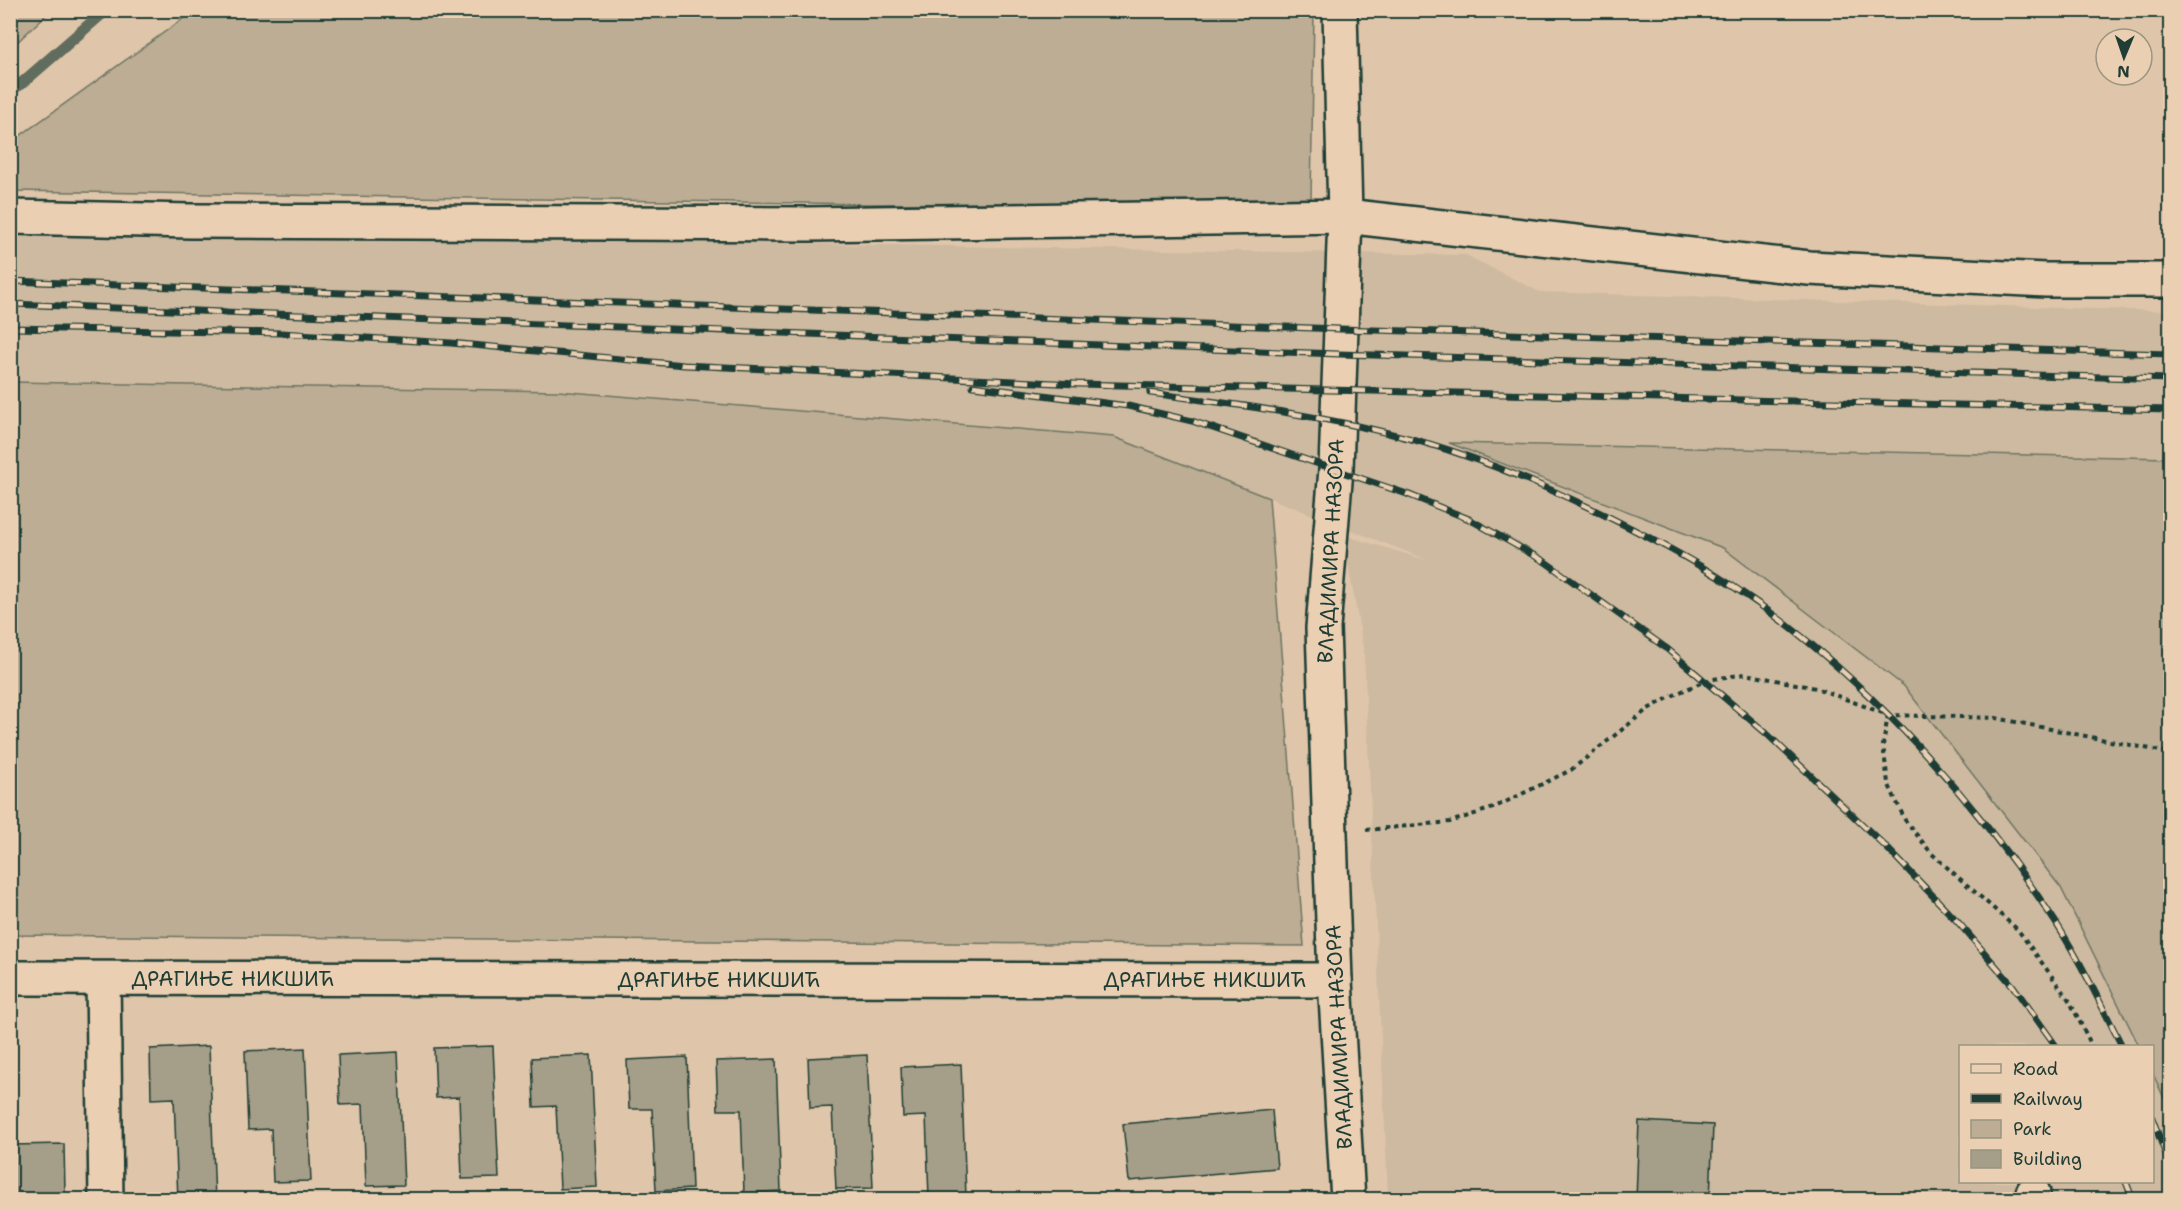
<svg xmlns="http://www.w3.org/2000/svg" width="2181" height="1210" font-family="'Shantell Sans',sans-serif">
	<rect width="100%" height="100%" fill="#dfc6aa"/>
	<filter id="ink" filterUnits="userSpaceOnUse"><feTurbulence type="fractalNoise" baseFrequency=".0167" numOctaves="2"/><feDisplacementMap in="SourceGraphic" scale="12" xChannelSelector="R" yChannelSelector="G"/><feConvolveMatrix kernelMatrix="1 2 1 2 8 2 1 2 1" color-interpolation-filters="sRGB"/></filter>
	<g filter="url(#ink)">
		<!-- built -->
		<polygon fill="#cebaa0" points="11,230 1466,255 1540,292 2170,311 2170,458 1451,444 1724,548 1904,686 2061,888 2139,1046 1960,1046 1960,1182 2152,1182 2153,1074 2170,1111 2170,1199 1388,1199 1364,653 1343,535 1430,561 1114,437 558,391 11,382"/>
		<!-- green -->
		<g fill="#bcad94" stroke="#6e7564" stroke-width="1.5">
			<polygon points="11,10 50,10 50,11 11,48"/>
			<polygon points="194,11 1314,11 1311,201 868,204 11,191 10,143"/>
			<polygon points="11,382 558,391 1114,437 1269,498 1304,946 11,935"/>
			<polygon points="1449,443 2170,458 2170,1111 2153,1074 2152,1046 2139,1046 2061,888 1904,686 1723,548"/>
		</g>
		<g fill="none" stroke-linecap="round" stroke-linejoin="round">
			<!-- stream -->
			<polyline stroke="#616c5d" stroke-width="12" points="10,90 21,84 106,10"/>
		</g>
		<!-- building -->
		<g fill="#a59e88" stroke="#1f3d34" stroke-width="1.5">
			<polygon points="209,1046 215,1200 178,1200 174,1098 151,1099 150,1049"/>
			<polygon points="493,1046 499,1178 462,1179 459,1097 436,1098 434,1048"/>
			<polygon points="305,1048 311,1181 273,1182 271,1129 248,1130 245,1051"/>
			<polygon points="398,1052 404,1185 366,1186 363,1104 340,1105 338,1055"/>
			<polygon points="591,1055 597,1187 560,1189 556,1106 534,1107 532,1058"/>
			<polygon points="867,1055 873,1188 836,1189 832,1107 810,1108 808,1058"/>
			<polygon points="687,1057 692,1189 656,1191 652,1109 629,1109 627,1060"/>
			<polygon points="776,1059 781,1191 744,1193 741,1110 718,1110 716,1061"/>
			<polygon points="961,1064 966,1197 929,1198 926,1116 903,1117 901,1067"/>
			<polygon points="1272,1110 1277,1168 1129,1181 1123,1124"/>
			<polygon points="1639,1121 1713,1125 1710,1200 1636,1200"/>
			<polygon points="64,1144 65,1193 10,1194 10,1145"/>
		</g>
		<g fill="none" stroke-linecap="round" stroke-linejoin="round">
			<!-- minor casing -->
			<g stroke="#1f3d34" stroke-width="38">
				<g id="minor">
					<polyline points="1340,10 1345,216 1336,469 1323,628 1335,980 1348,1200"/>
					<polyline points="10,217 191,221 809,224 1345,216 1809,268 2046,280 2170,280"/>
					<polyline points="10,978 1335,980"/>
					<polyline points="103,979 106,1200"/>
					<polyline points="2033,1200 2033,1193"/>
				</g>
			</g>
			<!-- path -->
			<g stroke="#1f3d34" stroke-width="4" stroke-dasharray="4.5 4.5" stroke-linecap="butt">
				<polyline points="1888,715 1883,745 1888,783 1905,820 1932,854 2018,930 2069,1000 2092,1046"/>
				<polyline points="1366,830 1450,822 1493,808 1571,770 1648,709 1678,693 1707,680 1745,674 1816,688 1888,715 1996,718 2170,753"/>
			</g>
			<!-- minor -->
			<use href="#minor" stroke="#ebcfb2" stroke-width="33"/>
			<!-- rail casing -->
			<g stroke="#1f3d34" stroke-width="7">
				<g id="rail">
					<polyline points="10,281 1340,329 2170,354"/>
					<polyline points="10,304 1339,354 2170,379"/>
					<polyline points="10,328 281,333 451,343 684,365 1077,384 2170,410"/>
					<polyline points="973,386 1128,406 1192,421 1407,494 1469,519 1544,561 1666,648 1766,733 1886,847 1957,921 2013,986 2056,1046"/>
					<path d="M1150,393C1233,404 1318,415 1400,436C1465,452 1529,479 1590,508C1638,531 1686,556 1731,585C1855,666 1966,788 2048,911C2077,953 2099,1001 2122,1046"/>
					<polyline points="2152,1118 2170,1165"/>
					<polyline points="2126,1182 2133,1200"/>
				</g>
			</g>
			<!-- rail -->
			<use href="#rail" stroke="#ebcfb2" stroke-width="4.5" stroke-dasharray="14" stroke-linecap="butt"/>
		</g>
	</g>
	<g text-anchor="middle" stroke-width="5" stroke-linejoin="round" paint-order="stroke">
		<!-- street labels -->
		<g font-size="21" fill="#1f3d34" stroke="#ebcfb2">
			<text transform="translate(1331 551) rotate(-87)" y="7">ВЛАДИМИРА НАЗОРА</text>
			<text x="233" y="986">ДРАГИЊЕ НИКШИЋ</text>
			<text x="719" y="987">ДРАГИЊЕ НИКШИЋ</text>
			<text x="1205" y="987">ДРАГИЊЕ НИКШИЋ</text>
			<text transform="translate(1339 1037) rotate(-93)" y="7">ВЛАДИМИРА НАЗОРА</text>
		</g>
	</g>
	<!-- margin -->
	<rect width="2181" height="1210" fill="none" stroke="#ebcfb2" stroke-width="36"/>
	<rect x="18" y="18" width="2145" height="1174" fill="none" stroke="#1f3d34" stroke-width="2" filter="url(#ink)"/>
	<!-- legend -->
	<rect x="1959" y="1045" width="195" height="138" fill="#ebcfb2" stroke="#999580" stroke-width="1.5"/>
	<rect x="1971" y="1064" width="30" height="9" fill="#ebcfb2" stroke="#999580" stroke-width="1.5"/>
	<text x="2013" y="1075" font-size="18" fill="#1f3d34">Road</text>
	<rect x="1971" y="1094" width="30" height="9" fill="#1f3d34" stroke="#999580" stroke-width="1.5"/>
	<text x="2013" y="1105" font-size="18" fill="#1f3d34">Railway</text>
	<rect x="1971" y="1120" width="30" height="18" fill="#bcad94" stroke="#999580" stroke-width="1.5"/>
	<text x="2013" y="1135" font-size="18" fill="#1f3d34">Park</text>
	<rect x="1971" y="1150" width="30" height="18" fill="#a59e88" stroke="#999580" stroke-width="1.5"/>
	<text x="2013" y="1165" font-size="18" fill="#1f3d34">Building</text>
	<!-- north arrow -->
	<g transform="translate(2124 57) rotate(182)"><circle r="28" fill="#ebcfb2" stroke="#999580" stroke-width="1.5"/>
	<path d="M0-4.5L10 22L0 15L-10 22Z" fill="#1f3d34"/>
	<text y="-9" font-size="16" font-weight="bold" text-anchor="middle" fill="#1f3d34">N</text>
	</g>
</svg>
